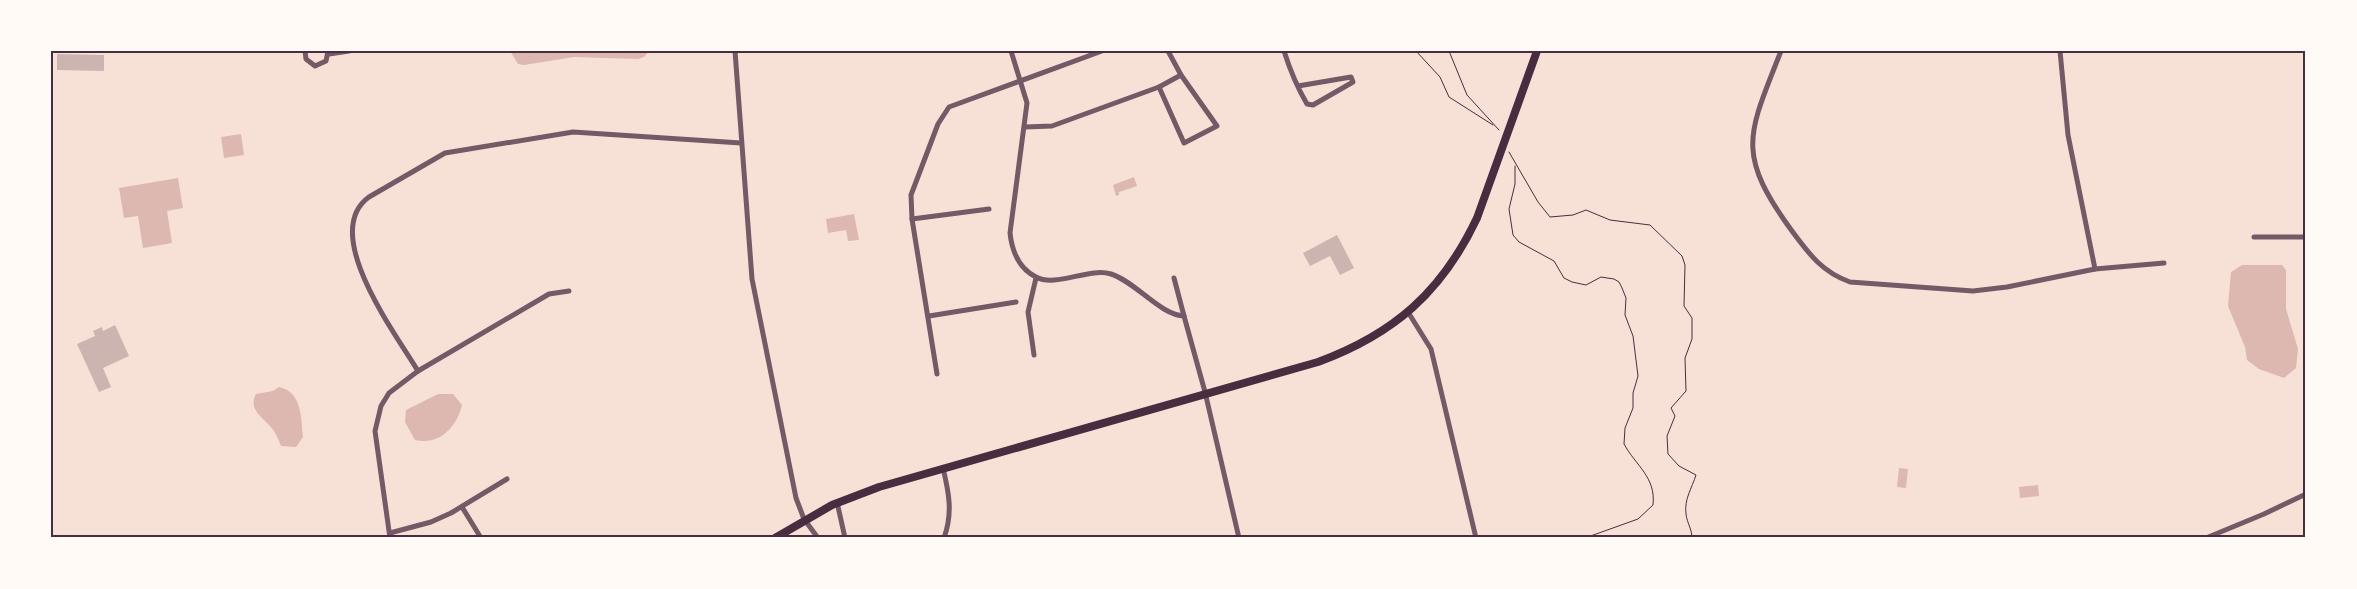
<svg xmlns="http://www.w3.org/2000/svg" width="2357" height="589" font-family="'Roboto Condensed',sans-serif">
	<rect width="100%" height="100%" fill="#f7e1d7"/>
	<!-- water -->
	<g fill="#dcb8b0">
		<polygon points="510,51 649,51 644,57 638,59 574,57 524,65 518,64"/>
		<polygon points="241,134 244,155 224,158 221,137"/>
		<polygon points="1134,177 1137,186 1119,192 1119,195 1116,196 1113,185"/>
		<polygon points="178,178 183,208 167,211 172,243 143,248 138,216 124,218 119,188"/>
		<polygon points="854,214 859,240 848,241 846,230 828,233 826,219"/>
		<polygon points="2242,265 2282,265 2286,270 2286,309 2298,349 2296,368 2284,378 2259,369 2247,360 2245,347 2228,306 2231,272"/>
		<path d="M279,387C302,392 301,417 303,437L296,447L281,446C279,441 277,436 274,431C265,418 247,411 256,394L273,391Z"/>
		<path d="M438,394H453L462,405C457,426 440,446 415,440L405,422L406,410Z"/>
		<polygon points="1899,468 1908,469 1906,488 1897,487"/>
		<polygon points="2038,485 2039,496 2020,498 2019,487"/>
	</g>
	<!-- building -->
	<g fill="#ccb4b1">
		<polygon points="57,54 104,55 104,71 57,70"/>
		<polygon points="1337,235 1354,268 1340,275 1330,256 1310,266 1303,253"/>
		<polygon points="115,325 129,356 103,368 111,387 99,392 77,344 95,336 93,331 102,327 103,331"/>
	</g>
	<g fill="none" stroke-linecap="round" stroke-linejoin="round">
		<!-- path -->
		<g stroke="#4a2c40" stroke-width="1">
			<polyline points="1416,51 1440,77 1449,97 1493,125"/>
			<polyline points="1449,51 1467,95 1499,130"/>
			<path d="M1509,152L1538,202L1550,217L1573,215L1586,210L1610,220L1650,225L1682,256L1685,265L1684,306L1692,318V339L1685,358L1686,391L1671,408L1675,416L1667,436L1668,454L1679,466L1696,475C1692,488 1684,499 1686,514C1687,523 1692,529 1692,538"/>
			<path d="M1515,166V184L1509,209L1513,235L1519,242L1554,261L1564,278L1572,282L1586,285L1601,277L1614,279L1619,282L1622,288L1626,298L1625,315L1633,336L1638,376L1633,393V408L1625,428L1624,444C1636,466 1656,477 1653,505L1638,519L1585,538"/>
		</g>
		<!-- minor -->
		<g stroke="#755966" stroke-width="5">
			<polyline points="305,51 306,59 315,66 326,61 328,51"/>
			<polyline points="735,51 752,279 796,498 804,519 818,538"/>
			<path d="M1011,51L1027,103L1010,233C1012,251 1018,268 1036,277C1056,288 1089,267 1111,274C1136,282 1160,315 1184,316L1205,392L1239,538"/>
			<path d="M1284,51C1290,70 1297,87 1307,104L1313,105L1353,82L1351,77L1298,86"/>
			<path d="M1781,51C1748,135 1735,153 1792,231C1809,254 1822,272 1850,282L1973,291L2007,287L2095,269L2164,263"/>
			<polyline points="2060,51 2068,135 2095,269"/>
			<polyline points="329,54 349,51"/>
			<polyline points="1159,87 1184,143 1217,126 1181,75 1168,51"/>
			<polyline points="1025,127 1052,126 1159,87 1181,75"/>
			<polyline points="912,219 989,209"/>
			<polyline points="2254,237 2306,237"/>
			<polyline points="1174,278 1184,316"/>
			<polyline points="1408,312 1431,349 1476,538"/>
			<polyline points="929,316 1016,302"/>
			<polyline points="1034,355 1028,312 1036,278"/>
			<path d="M418,371C396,334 319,233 369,197L445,153L573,132L741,143"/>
			<polyline points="937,374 912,219 911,195 938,124 949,107 1102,51"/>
			<path d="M943,468C949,493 953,513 944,538"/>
			<polyline points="837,502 845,538"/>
			<polyline points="462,507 481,538"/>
			<polyline points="390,533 431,522 451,513 507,479"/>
			<polyline points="390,538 375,431 381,406 389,393 418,371 549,294 569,291"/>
			<polyline points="2206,538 2264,514 2306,494"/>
		</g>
		<!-- secondary -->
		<path stroke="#4a2c40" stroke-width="8" d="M775,538L832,505L879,487L1318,362C1394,334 1442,292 1477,218L1537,51"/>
	</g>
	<!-- border -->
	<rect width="2357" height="589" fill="none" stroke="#fffaf5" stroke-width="105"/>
	<rect x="52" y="52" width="2252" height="484" fill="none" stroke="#4a2c40" stroke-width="2"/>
</svg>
